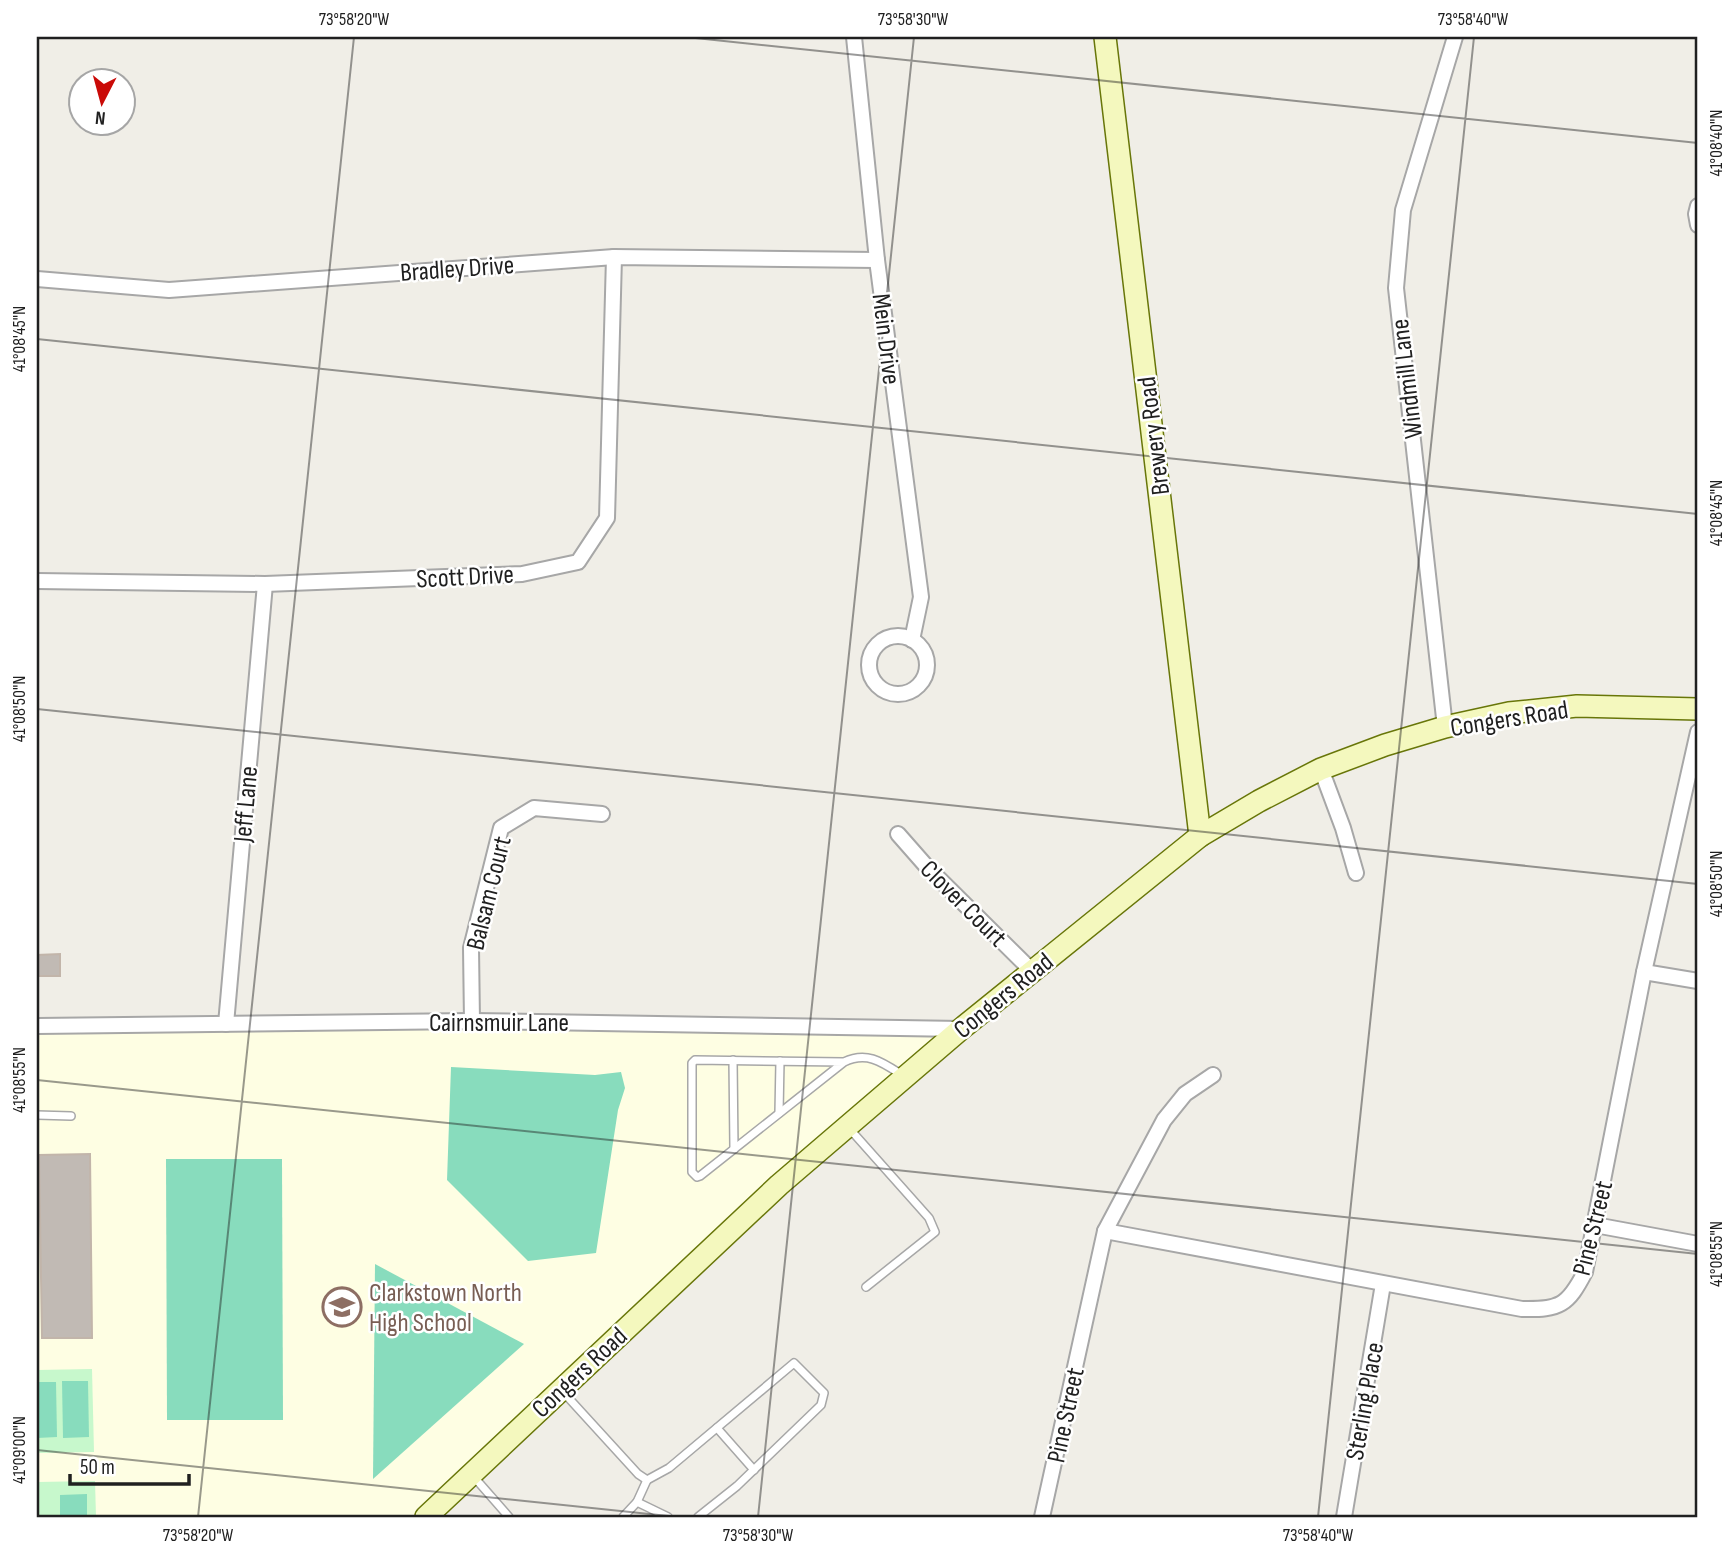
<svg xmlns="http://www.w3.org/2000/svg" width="1735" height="1554" font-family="'Sofia Sans Condensed',sans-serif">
	<rect width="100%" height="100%" fill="#f0eee7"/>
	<!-- education -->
	<polygon fill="#fefee3" points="37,1026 961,1029 426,1517 37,1517"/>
	<!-- park -->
	<g fill="#c7f8cc">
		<polygon points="92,1369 94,1452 37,1453 37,1370"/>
		<polygon points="95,1481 96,1517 37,1517 37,1482"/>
	</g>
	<!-- pitch -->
	<g fill="#88dcbd">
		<polygon points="451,1067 595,1075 621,1072 625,1088 618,1110 596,1253 528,1261 447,1180"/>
		<polygon points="166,1159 282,1159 283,1420 167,1420"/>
		<polygon points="375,1264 524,1344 373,1479"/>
		<polygon points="62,1381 88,1381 89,1437 63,1438"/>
		<polygon points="37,1382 56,1382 57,1437 37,1438"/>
		<polygon points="87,1494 87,1517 60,1517 60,1495"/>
	</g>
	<!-- building -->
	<g fill="#c1bab4" stroke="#c2b5aa" stroke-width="2">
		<polygon points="60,954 60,976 37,976 37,955"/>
		<polygon points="90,1154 92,1338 42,1338 39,1155"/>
	</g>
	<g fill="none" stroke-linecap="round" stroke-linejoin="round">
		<!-- lane casing -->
		<g stroke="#a7a7a7" stroke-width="10">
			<g id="lane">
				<polyline points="733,1060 734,1149"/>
				<path d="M844,1062L695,1060L692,1063V1172L697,1177L700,1176L844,1062C867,1051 882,1062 902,1075"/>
				<polyline points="779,1113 780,1061"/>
				<polyline points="37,1115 71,1116"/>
				<polyline points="848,1127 929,1218 935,1232 866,1287"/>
				<polyline points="564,1393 638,1474 647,1480 669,1468 794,1363 824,1393 821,1405 737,1486 698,1517"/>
				<polyline points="717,1428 754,1470"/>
				<polyline points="474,1477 509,1517"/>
				<polyline points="637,1502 647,1480"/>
				<polyline points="623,1517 637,1502 668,1517"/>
			</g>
		</g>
		<!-- street casing -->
		<g stroke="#a7a7a7" stroke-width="18">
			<g id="street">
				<polyline points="854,37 877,260 921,597 912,640"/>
				<polyline points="1698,206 1696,214 1698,225"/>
				<polyline points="37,279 169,290 614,257 877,260"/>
				<polyline points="37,581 265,584 522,574 578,562 607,518 614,257"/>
				<circle cx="898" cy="665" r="29"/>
				<polyline points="1445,727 1396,288 1403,210 1455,37"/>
				<polyline points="1321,769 1343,828 1356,873"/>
				<polyline points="898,834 927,867 1032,971"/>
				<polyline points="1644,972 1698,981"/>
				<polyline points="472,1021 471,948 501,828 534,808 602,814"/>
				<polyline points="226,1024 265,584"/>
				<polyline points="37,1026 472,1021 961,1029"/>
				<polyline points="1595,1225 1698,1244"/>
				<path d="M1105,1231L1522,1309C1560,1310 1568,1305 1585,1272L1644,972L1698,732"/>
				<polyline points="1042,1517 1105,1231 1164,1120 1185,1094 1213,1075"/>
				<polyline points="1344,1517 1383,1284"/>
			</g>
		</g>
		<!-- secondary casing -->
		<g stroke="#687609" stroke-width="24">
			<g id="secondary">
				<polyline points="1105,37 1200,836"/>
				<polyline points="426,1517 779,1185 961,1029 1200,836 1259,801 1321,769 1385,745 1445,727 1509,713 1577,706 1698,709"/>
			</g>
		</g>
		<!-- lane -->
		<use href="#lane" stroke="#fff" stroke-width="7"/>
		<!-- street -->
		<use href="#street" stroke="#fff" stroke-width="14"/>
		<!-- secondary -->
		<use href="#secondary" stroke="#f4f8be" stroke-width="21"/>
	</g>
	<!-- ticks -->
	<path fill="none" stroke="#202020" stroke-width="2" stroke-opacity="0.45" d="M686,37L1698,143M37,339L1698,514M37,709L1698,884M37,1080L1698,1254M37,1450L678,1517M198,1517L354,37M758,1517L914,37M1318,1517L1474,37"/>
	<!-- icons -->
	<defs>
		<g id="school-ring" transform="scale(2.0125)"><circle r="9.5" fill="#fff" stroke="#8d6e63" stroke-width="1.5"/><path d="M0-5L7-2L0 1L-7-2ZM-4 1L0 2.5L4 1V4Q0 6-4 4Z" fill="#8d6e63"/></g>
	</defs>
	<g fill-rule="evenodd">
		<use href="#school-ring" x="342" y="1307"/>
	</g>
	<g text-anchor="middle" stroke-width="5" stroke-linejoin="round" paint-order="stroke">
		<!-- street labels -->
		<g font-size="26" fill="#202020" stroke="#fff">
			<text transform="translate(457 268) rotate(-4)" y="9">Bradley Drive</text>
			<text transform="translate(887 339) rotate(83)" y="9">Mein Drive</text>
			<text transform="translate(1406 379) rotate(-97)" y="9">Windmill Lane</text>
			<text transform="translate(1153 436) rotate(-97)" y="9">Brewery Road</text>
			<text transform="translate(465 576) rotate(-3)" y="9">Scott Drive</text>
			<text transform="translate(1509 718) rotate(-9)" y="9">Congers Road</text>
			<text transform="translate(245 804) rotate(-85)" y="9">Jeff Lane</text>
			<text transform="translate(488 893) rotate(-76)" y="9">Balsam Court</text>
			<text transform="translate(964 903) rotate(45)" y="9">Clover Court</text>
			<text transform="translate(1003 995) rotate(-39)" y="9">Congers Road</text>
			<text x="499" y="1031">Cairnsmuir Lane</text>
			<text transform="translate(1592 1228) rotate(-76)" y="9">Pine Street</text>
			<text transform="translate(579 1372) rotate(-43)" y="9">Congers Road</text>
			<text transform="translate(1364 1401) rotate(-80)" y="9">Sterling Place</text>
			<text transform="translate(1065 1415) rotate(-78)" y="9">Pine Street</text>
		</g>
		<!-- education labels -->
		<g font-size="26" fill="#785e54" stroke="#fff" text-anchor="start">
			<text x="369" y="1301">Clarkstown North<tspan x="369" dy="30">High School</tspan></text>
		</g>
	</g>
	<!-- border -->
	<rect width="1735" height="1554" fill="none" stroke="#ffffff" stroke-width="77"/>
	<!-- north arrow -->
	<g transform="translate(102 102) rotate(186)"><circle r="33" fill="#ffffff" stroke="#a6a6a6" stroke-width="2"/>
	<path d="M0-5L12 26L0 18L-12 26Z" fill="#ca0a07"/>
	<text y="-10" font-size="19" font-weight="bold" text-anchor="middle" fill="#202020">N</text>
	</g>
	<!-- scale -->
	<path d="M70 1474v10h119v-10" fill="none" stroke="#202020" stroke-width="3.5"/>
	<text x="80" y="1474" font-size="21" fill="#202020" stroke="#ffffff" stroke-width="5" paint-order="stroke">50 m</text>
	<rect x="38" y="38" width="1658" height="1478" fill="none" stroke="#202020" stroke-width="2.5"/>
	<g font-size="18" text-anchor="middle" fill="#202020">
		<text x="354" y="25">73°58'20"W</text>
		<text x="913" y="25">73°58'30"W</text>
		<text x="1473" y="25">73°58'40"W</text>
		<text transform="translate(1716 143) rotate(-90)" y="6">41°08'40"N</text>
		<text transform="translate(19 339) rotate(-90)" y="6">41°08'45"N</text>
		<text transform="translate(1716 513) rotate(-90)" y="6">41°08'45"N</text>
		<text transform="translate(19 709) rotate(-90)" y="6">41°08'50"N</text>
		<text transform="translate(1716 884) rotate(-90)" y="6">41°08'50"N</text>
		<text transform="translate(19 1080) rotate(-90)" y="6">41°08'55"N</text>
		<text transform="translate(1716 1254) rotate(-90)" y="6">41°08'55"N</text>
		<text transform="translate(19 1450) rotate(-90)" y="6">41°09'00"N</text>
		<text x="198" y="1541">73°58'20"W</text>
		<text x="758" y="1541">73°58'30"W</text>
		<text x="1318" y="1541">73°58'40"W</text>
	</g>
</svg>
